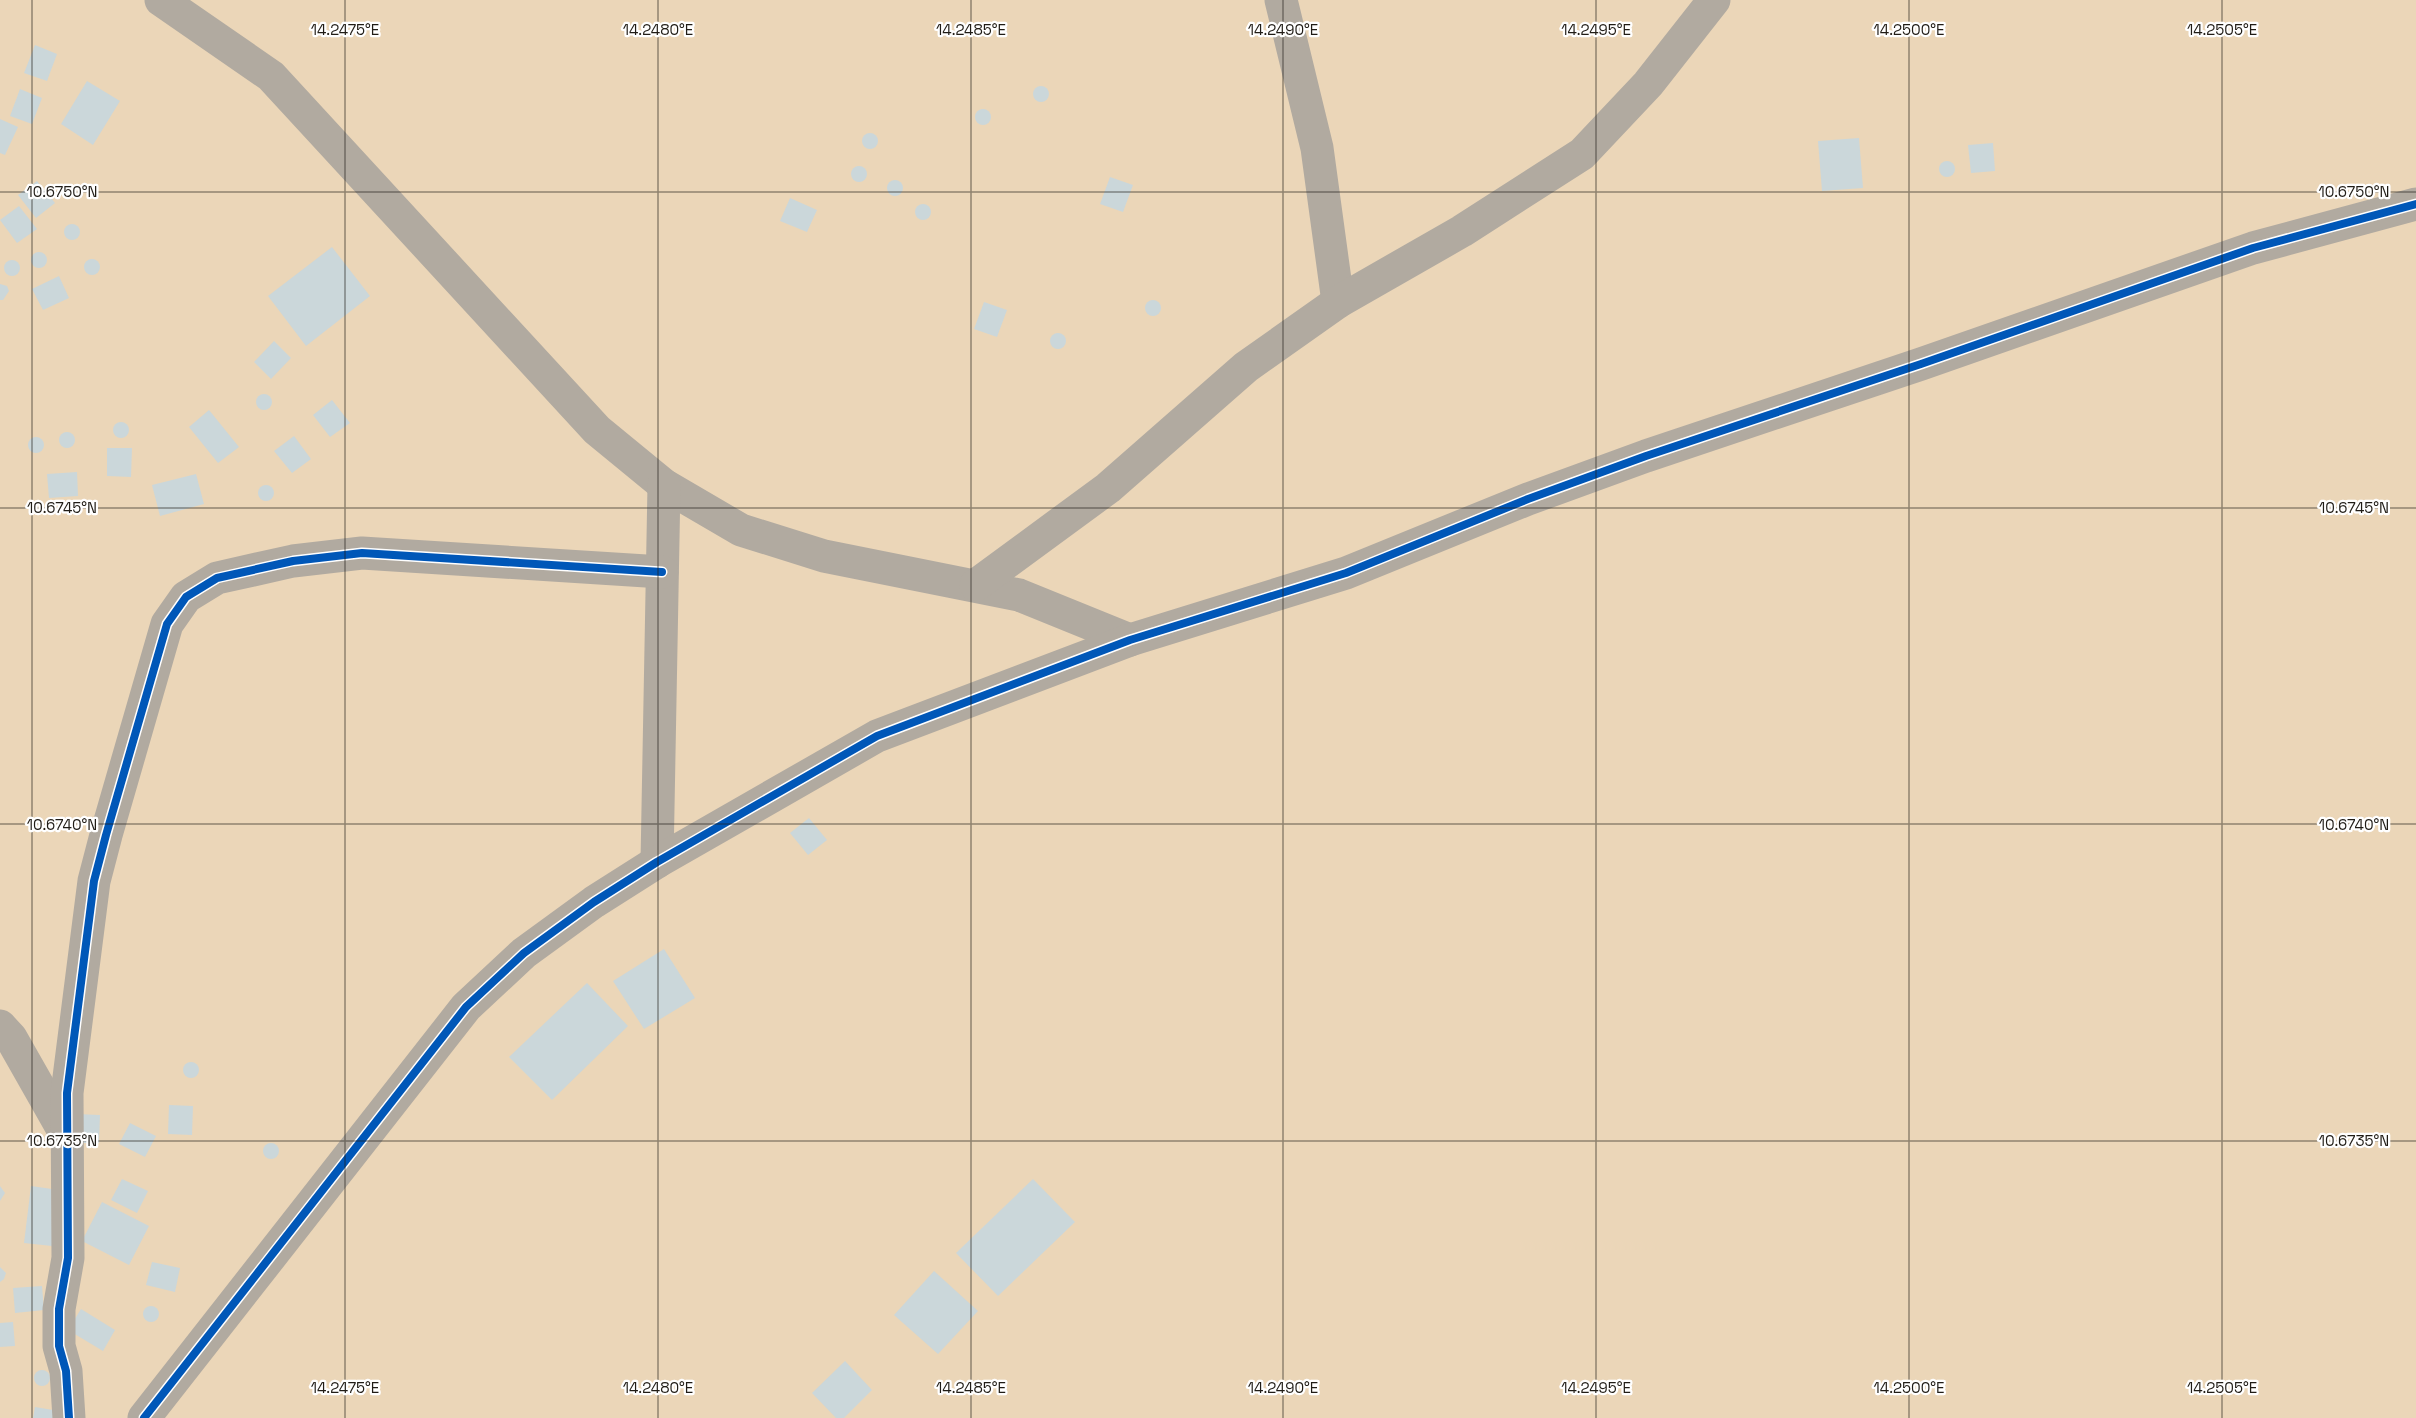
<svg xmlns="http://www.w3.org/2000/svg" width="2416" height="1418" font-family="'Space Grotesk',sans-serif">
	<rect width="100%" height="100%" fill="#e8e2da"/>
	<!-- green -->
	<rect fill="#ebd6b8" x="0" y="0" width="2416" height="1418"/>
	<!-- building -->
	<g fill="#cbd7da">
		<polygon points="35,45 57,54 47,81 24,73"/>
		<polygon points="87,81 120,101 93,145 61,124"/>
		<circle cx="1041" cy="94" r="8"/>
		<polygon points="20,89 42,98 32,124 10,116"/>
		<circle cx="983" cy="117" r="8"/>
		<polygon points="0,119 18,127 5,155 0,153"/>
		<circle cx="870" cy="141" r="8"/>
		<polygon points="1859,138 1863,188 1822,191 1818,141"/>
		<polygon points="1993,143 1995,171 1971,173 1968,145"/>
		<circle cx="1947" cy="169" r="8"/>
		<circle cx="859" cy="174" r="8"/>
		<polygon points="1110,177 1133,185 1123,212 1100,204"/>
		<circle cx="895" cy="188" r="8"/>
		<polygon points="37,181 55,203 36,218 18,195"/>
		<polygon points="790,198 817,210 807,232 780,221"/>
		<circle cx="923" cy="212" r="8"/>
		<polygon points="19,206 37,229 17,243 0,220"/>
		<circle cx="72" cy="232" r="8"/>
		<polygon points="332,247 370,296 306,346 268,296"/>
		<circle cx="39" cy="260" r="8"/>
		<circle cx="92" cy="267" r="8"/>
		<circle cx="12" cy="268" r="8"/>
		<polygon points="59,276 69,298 43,310 32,289"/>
		<polygon points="0,284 7,286 9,291 3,300 0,300"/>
		<circle cx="1153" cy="308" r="8"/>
		<polygon points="984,302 1007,310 997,337 974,329"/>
		<circle cx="1058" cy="341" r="8"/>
		<polygon points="274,341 291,358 271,379 254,362"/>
		<circle cx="264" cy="402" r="8"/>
		<polygon points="332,400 350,423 330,437 313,415"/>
		<polygon points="209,410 239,447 218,463 189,427"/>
		<circle cx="121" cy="430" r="8"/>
		<circle cx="67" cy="440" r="8"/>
		<polygon points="294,436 311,459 292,473 274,451"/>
		<circle cx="36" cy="445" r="8"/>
		<polygon points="107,448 132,448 131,477 107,476"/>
		<polygon points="77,472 78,496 49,498 47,474"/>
		<polygon points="196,474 204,504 160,516 152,485"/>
		<circle cx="266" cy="493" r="8"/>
		<polygon points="809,818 827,840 808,855 790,833"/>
		<polygon points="664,949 695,998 644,1029 613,981"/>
		<polygon points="587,983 628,1026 552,1100 509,1057"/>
		<circle cx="191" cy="1070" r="8"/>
		<polygon points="169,1105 193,1106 192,1135 168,1134"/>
		<polygon points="76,1114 100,1115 99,1143 75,1143"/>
		<polygon points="130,1123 156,1136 145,1157 119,1144"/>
		<circle cx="271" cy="1151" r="8"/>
		<polygon points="122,1179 148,1191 137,1213 111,1200"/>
		<polygon points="1033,1179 1075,1222 998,1296 956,1253"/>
		<polygon points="0,1186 5,1193 0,1201"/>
		<polygon points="31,1186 59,1190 52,1246 24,1243"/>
		<polygon points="102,1202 149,1226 129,1265 82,1241"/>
		<polygon points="152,1262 180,1268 175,1292 146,1285"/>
		<polygon points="0,1267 6,1273 4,1279 0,1282"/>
		<polygon points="934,1271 978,1311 938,1354 894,1315"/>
		<polygon points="42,1286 44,1310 15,1313 13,1288"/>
		<circle cx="151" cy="1314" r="8"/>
		<polygon points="81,1309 115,1330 103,1351 68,1330"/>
		<polygon points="13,1322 15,1346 0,1347 0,1323"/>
		<polygon points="845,1361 872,1390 844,1418 836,1418 812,1393"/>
		<circle cx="42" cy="1378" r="8"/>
		<polygon points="35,1407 59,1411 57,1418 33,1418"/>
	</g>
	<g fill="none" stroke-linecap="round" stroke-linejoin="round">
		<!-- minor -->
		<g stroke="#b1aaa0" stroke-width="33">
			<polyline points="161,0 271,76 597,430 664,485 741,530 824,556 1019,595 1130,640"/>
			<polyline points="1281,0 1317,148 1338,302"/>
			<polyline points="976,585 1108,488 1246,367 1338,302 1462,231 1582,154 1648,84 1714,0"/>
			<polyline points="657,862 664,485"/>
			<polyline points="0,1026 11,1038 65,1133"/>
			<polyline points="69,1418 66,1371 59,1346 59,1309 68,1258 67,1093 94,881 106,835 167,624 186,597 217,578 293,561 362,553 662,572"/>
			<polyline points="144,1418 466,1007 524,953 594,902 657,862 877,736 1130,640 1346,573 1528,499 1646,456 1921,364 2253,248 2416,204"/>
		</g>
		<!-- cycleway casing -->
		<g stroke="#fff" stroke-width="11">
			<g id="cycleway">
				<polyline points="69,1418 66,1371 59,1346 59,1309 68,1258 67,1093 94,881 106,835 167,624 186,597 217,578 293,561 362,553 662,572"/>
				<polyline points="144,1418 466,1007 524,953 594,902 657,862 877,736 1130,640 1346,573 1528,499 1646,456 1921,364 2253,248 2416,204"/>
			</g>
		</g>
		<!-- cycleway -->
		<use href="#cycleway" stroke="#0057b8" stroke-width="8"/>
	</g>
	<!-- ticks -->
	<path fill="none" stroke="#201c16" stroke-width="1.5" stroke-opacity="0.45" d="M32,0V1418M345,0V1418M658,0V1418M971,0V1418M1283,0V1418M1596,0V1418M1909,0V1418M2222,0V1418M0,192H2416M0,508H2416M0,824H2416M0,1141H2416"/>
	<g font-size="15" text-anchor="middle" fill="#201c16" stroke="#fff" stroke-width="4.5" stroke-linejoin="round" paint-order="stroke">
		<text x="345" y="35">14.2475°E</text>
		<text x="658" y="35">14.2480°E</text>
		<text x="971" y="35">14.2485°E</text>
		<text x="1283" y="35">14.2490°E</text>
		<text x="1596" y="35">14.2495°E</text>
		<text x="1909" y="35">14.2500°E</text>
		<text x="2222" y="35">14.2505°E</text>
		<text x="62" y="197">10.6750°N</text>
		<text x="2354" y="197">10.6750°N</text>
		<text x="62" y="513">10.6745°N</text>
		<text x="2354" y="513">10.6745°N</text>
		<text x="62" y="830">10.6740°N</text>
		<text x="2354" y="830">10.6740°N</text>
		<text x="62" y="1146">10.6735°N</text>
		<text x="2354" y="1146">10.6735°N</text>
		<text x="345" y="1393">14.2475°E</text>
		<text x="658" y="1393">14.2480°E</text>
		<text x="971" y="1393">14.2485°E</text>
		<text x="1283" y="1393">14.2490°E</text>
		<text x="1596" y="1393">14.2495°E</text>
		<text x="1909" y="1393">14.2500°E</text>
		<text x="2222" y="1393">14.2505°E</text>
	</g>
</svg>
